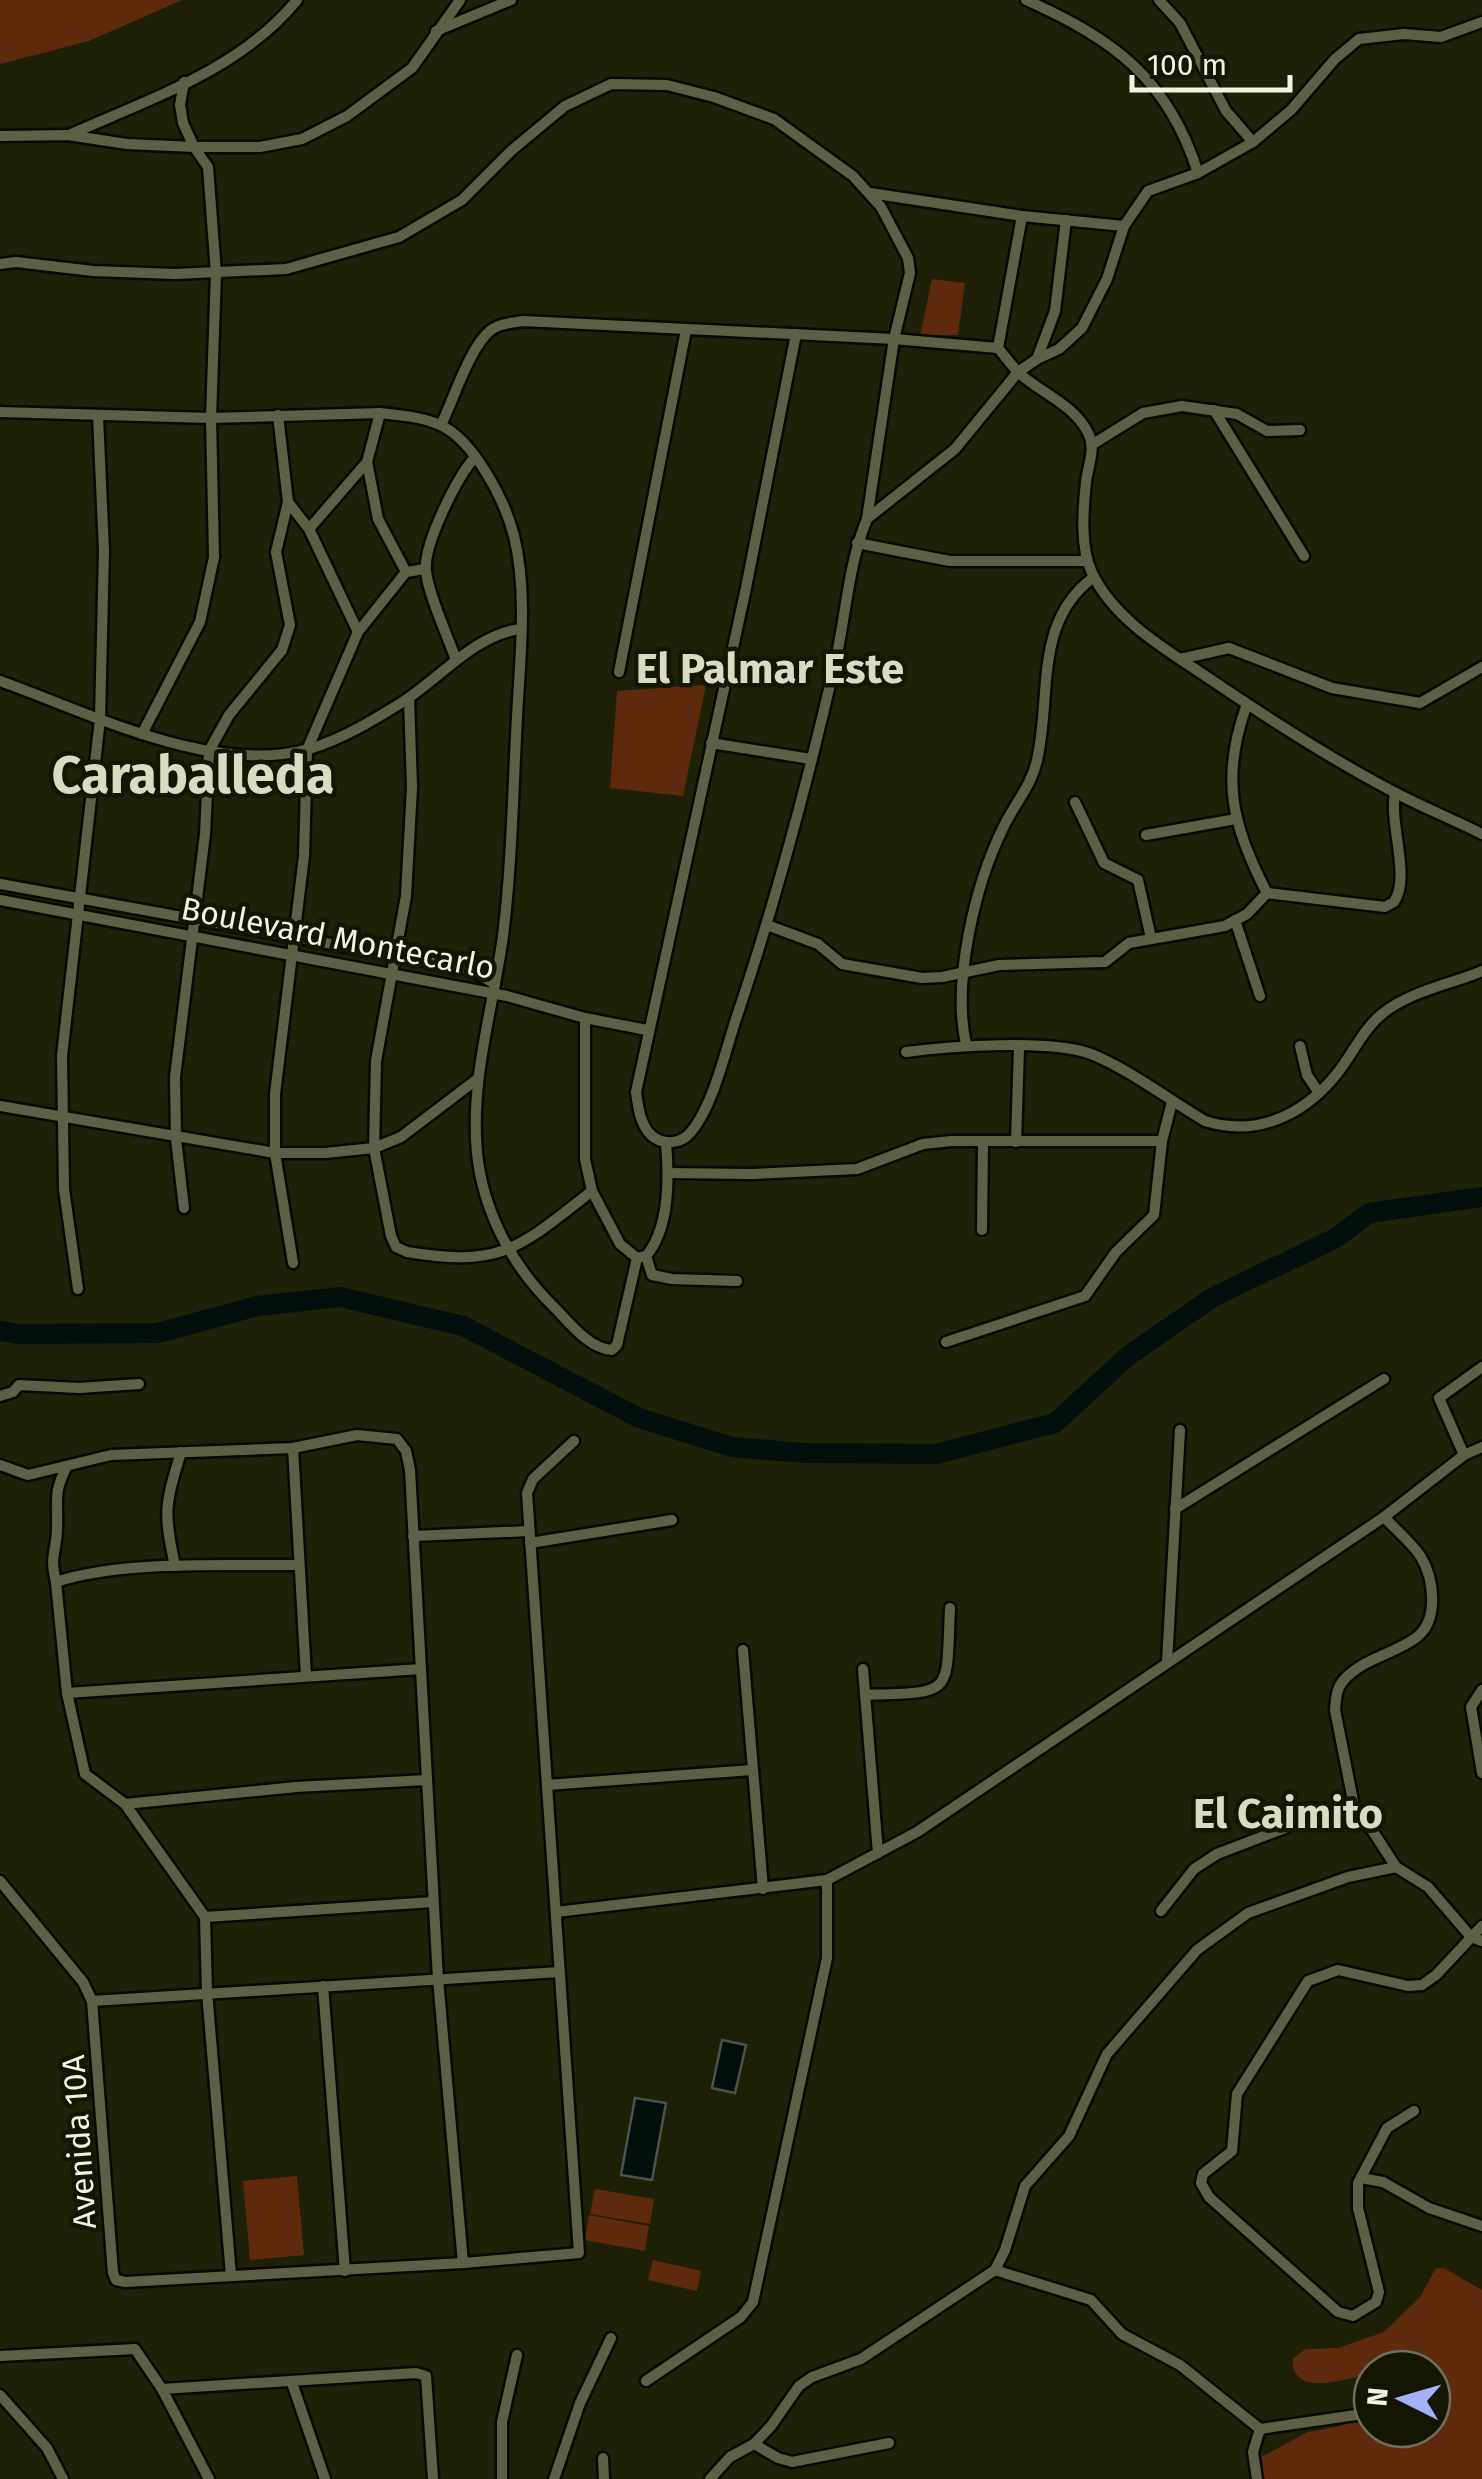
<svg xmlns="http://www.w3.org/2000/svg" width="1482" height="2479" font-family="'Fira Sans',sans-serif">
	<rect width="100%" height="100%" fill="#1e2007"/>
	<!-- green -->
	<g fill="#5e2a0b">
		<polygon points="0,0 182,0 89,41 0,64"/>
		<polygon points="932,279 965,283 958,335 920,336"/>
		<polygon points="706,685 683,796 610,788 617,691"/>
		<polygon points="297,2176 304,2255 250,2260 243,2181"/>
		<polygon points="595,2189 654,2199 650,2224 590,2214"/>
		<polygon points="589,2215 649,2226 645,2251 585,2240"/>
		<polygon points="653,2260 701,2271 697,2291 648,2280"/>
		<path d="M1436,2268H1444L1482,2290V2479H1259L1261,2457L1308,2432L1340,2426L1372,2413V2429H1432V2369H1372V2372C1351,2379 1289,2399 1293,2358L1306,2349L1338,2348L1384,2332L1420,2297Z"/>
	</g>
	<!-- water -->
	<g fill="#020f0c" stroke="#4a534d" stroke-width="2.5">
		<polygon points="722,2040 746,2045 735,2093 712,2088"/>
		<polygon points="635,2098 666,2103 652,2180 621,2175"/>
	</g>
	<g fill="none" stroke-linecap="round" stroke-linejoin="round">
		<!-- river -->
		<polyline stroke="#020f0c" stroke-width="20" points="0,1331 19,1334 158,1333 257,1306 340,1297 463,1326 639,1418 732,1447 804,1453 936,1454 1055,1423 1128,1356 1213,1297 1336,1238 1369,1213 1482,1197"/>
		<!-- minor casing -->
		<g stroke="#080900" stroke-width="15">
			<g id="minor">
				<path d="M1026,0C1113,39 1168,78 1198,173"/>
				<polyline points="1159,0 1180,23 1226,111 1253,142"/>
				<polyline points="436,31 511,0"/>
				<path d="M69,135C149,99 240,70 297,0"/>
				<polyline points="0,136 68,135 127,144 194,147 260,147 302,139 347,116 412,68 460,0"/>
				<polyline points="870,193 1022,216 1124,226"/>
				<path d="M1022,216L998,348C1005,356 1011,365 1018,372C1039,392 1073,404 1087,431C1097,448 1088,464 1086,482C1083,510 1080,548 1092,573C1115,621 1167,650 1210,679C1269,719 1329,758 1392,791C1422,807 1452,819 1482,834"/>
				<path d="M0,264L16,262L93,271L175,274L286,269L399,237L462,200L512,150L565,106L611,84L667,85L714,97L774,119L853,176L881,207L908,258L910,273L894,339L867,519C849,562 846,613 836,659C808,781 776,901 736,1019C725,1052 713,1106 691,1132C681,1144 663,1146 651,1135C640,1124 638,1107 636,1092L746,588L796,334"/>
				<polyline points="1037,359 1055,311 1066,220"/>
				<polyline points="1214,410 1304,556"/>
				<path d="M0,412L211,418L380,413C400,415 422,417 440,425C474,440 505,501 514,536C528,593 520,658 517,717C513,790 512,863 503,936C493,1009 470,1079 477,1153C483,1211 512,1266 553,1306C569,1322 589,1349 612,1350L617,1345L637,1258"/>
				<path d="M441,425C453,401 470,346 491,330C500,323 512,323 523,321L894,339L998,348"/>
				<polyline points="1093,444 1143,413 1182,406 1237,414 1267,431 1300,430"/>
				<polyline points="367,462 378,519 406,572"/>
				<polyline points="288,502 309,529 358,632"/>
				<polyline points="868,518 955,449 1018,372 1037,359 1059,349 1082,328 1107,279 1124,226 1148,191 1198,173 1253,142 1291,110 1335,59 1359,39 1404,34 1441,37 1482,22"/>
				<polyline points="309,529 367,462 380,413"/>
				<polyline points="857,543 950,561 1087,561"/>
				<polyline points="1180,659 1229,648 1332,688 1420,703 1482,667"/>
				<path d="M456,660C448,637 428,594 426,571C423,545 457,477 475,457"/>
				<polyline points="619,672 686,330"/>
				<path d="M0,681C90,713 212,776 309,749C343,739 375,719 404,701C441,677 475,635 520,629"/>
				<path d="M409,698L412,787L406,896L376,1061L374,1148L391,1236L396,1247L407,1252C503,1268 520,1247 592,1191"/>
				<path d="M1247,704C1220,778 1232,826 1267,893"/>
				<polyline points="142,734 200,622 214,557 211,418 216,273 208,167 194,147 183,123 180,105 184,82"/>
				<polyline points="711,743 811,759"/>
				<polyline points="1075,802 1104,863 1138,880 1151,938"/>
				<polyline points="1146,835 1236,819"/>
				<polyline points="0,884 469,969 495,984"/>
				<polyline points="0,900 507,996 585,1018 647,1030"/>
				<polyline points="1235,920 1260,996"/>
				<path d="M767,925L818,944L842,964L922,978L942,977L999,965L1105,962L1129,943L1225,926L1247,914L1267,893L1385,907L1394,902C1411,877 1389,825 1395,793"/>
				<polyline points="585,1018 585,1159 592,1191 620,1244 637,1258"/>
				<path d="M966,1044C952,982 975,885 1003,828C1013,806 1032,785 1037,760C1052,696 1033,621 1094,577"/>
				<polyline points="1300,1046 1307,1075 1319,1093"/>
				<path d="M906,1052C950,1046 1051,1039 1091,1054C1127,1068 1171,1101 1205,1121C1256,1137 1302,1116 1335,1076C1352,1056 1362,1030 1382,1014C1408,992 1451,984 1482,971"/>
				<polyline points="0,1106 275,1153 325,1153 374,1148 401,1137 476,1080"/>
				<polyline points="1016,1142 1019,1048"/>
				<polyline points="669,1173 752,1174 857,1169 923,1144 951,1141 1162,1141"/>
				<polyline points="184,1208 176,1139 175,1077 205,834 209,751 229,715 282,650 290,625 276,552 288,502 278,415"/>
				<polyline points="982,1230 983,1143"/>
				<polyline points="646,1256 652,1275 672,1279 737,1281"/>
				<path d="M637,1258L646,1256C670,1228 669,1178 666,1143"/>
				<polyline points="293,1263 275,1153 275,1094 304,856 307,750 358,632 406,572 425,569"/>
				<polyline points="78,1289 64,1189 62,1056 100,719 104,551 98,416"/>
				<polyline points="946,1342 1085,1296 1116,1252 1154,1215 1162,1141 1172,1102"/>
				<polyline points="0,1396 13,1392 19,1385 79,1388 139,1384"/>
				<polyline points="293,1448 306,1676"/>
				<polyline points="1464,1455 1439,1398 1482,1367"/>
				<polyline points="0,1465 28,1475 111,1455 293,1448 357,1435 397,1439 406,1451 410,1470 438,1979 463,2263"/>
				<polyline points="1175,1509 1384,1379"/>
				<path d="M1384,1517C1396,1530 1412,1543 1421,1557C1434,1579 1439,1620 1417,1637C1395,1654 1361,1659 1343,1681C1336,1689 1336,1700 1335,1710L1356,1816L1372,1830L1396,1867L1428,1887L1471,1937L1482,1941"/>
				<polyline points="413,1536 529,1531"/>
				<polyline points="530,1543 672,1520"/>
				<path d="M175,1566C163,1511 165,1505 181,1452"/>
				<path d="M56,1582C49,1554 57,1552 57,1528C58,1499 53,1493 67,1466"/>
				<polyline points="743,1650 763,1889"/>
				<polyline points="1167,1662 1180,1430"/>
				<polyline points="863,1669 878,1853"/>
				<polyline points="1482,1690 1471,1707 1482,1773"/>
				<polyline points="67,1693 421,1669"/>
				<path d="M865,1695C955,1692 946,1697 950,1608"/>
				<polyline points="547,1785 752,1770"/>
				<polyline points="125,1804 296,1787 427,1780"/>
				<polyline points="0,1881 83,1982 92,2001 113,2273 116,2280 125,2282 463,2263 579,2253 527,1493 533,1479 574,1441"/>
				<polyline points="1161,1911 1194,1869 1217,1854 1285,1828 1311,1808 1356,1816"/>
				<polyline points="556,1912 827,1880 917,1832 1384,1517 1464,1455 1482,1447"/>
				<polyline points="205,1917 433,1902"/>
				<polyline points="323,1986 345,2271"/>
				<polyline points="92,2001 559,1972"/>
				<polyline points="1414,2111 1387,2128 1358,2183 1358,2208 1379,2292 1376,2302 1353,2316 1338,2312 1209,2197 1201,2183 1203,2174 1232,2151 1237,2094 1308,1981 1338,1970 1408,1986 1422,1985 1436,1975 1482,1926"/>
				<polyline points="1361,2178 1383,2182 1429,2208 1482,2226"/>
				<polyline points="995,2270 1091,2300 1122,2334 1180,2365 1260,2429 1356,2415"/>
				<path d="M231,2275L207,1992L205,1917L125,1804L85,1774L67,1693L56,1582C122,1560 227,1566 298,1565"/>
				<polyline points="0,2356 135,2349 162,2389 209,2479"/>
				<polyline points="646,2381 741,2317 753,2302 827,1958 827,1880"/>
				<polyline points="292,2383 325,2479"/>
				<polyline points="162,2389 416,2373 426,2376 433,2479"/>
				<polyline points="0,2395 47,2448 63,2479"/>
				<polyline points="754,2444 778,2458 792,2462 889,2443"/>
				<polyline points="603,2458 604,2479"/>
				<polyline points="502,2479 502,2422 517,2355"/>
				<polyline points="554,2479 580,2403 611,2338"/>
				<polyline points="710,2479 730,2457 754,2444 771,2426 799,2386 812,2377 861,2359 995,2270 1005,2250 1025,2186 1069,2136 1107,2054 1197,1950 1248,1913 1348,1877 1396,1867"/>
				<polyline points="1257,2479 1253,2452 1260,2429"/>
			</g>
		</g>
		<!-- minor -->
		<use href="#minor" stroke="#5d6045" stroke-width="10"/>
	</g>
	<g text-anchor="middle" stroke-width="9" stroke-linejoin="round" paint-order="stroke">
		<!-- street labels -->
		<g font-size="32" fill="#f1f3e4" stroke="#151601">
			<text transform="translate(338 938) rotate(11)" y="11">Boulevard Montecarlo</text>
			<text transform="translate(79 2142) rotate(-94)" y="11">Avenida 10A</text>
		</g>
		<!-- district labels -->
		<g font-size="42" font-weight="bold" fill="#d9dcbe" stroke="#151601">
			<text x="770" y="683">El Palmar Este</text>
			<text x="1288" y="1828">El Caimito</text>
		</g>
		<!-- town labels -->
		<g font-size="52" font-weight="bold" fill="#d9dcbe" stroke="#151601">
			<text x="193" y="793">Caraballeda</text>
		</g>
	</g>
	<!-- north arrow -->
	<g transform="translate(1402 2399) rotate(275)"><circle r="48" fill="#151601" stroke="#6d6e5c" stroke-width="2.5"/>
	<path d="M0-8L18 38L0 25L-18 38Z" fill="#a5b1fc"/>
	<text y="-15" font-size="28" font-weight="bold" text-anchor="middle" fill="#f1f3e4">N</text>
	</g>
	<!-- scale -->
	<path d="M1132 75v15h158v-15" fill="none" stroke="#f1f3e4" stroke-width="5"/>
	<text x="1147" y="75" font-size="30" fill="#f1f3e4" stroke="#151601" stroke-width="8" paint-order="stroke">100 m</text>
</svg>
